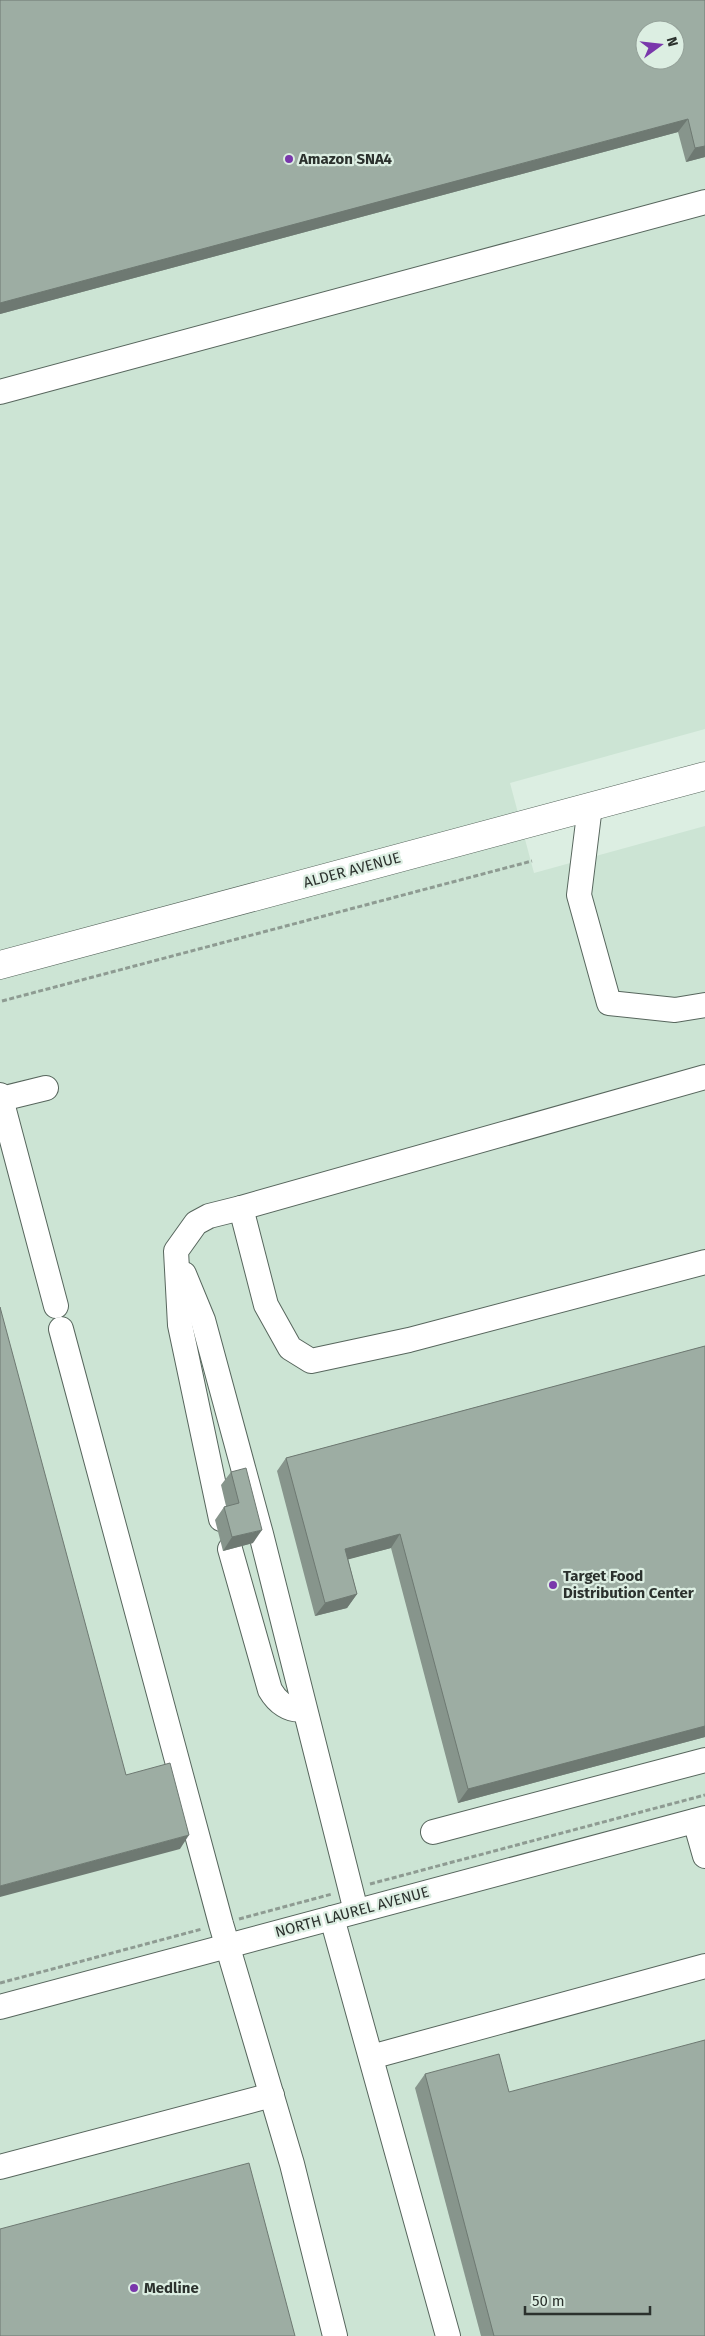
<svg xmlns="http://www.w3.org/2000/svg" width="705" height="2336" font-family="'Fira Sans',sans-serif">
	<rect width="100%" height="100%" fill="#dceee2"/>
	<!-- built -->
	<path fill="#cce4d4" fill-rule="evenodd" d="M0,0H705V729L510,783L534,873L705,826V2336H0ZM645,30H675V60H645Z"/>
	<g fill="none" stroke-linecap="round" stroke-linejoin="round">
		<!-- minor casing -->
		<g stroke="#57665d" stroke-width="26">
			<g id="minor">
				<polyline points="0,392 705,202"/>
				<polyline points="590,806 579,895 609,1003 675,1010 705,1005"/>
				<polyline points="0,1095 56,1306"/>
				<polyline points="1,1099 46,1088"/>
				<polyline points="241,1208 705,1077"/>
				<polyline points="184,1274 203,1320 261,1534 356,1911"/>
				<polyline points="61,1329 221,1924 292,2164 335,2336"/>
				<polyline points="221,1519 180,1325 176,1251 196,1223 209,1216 241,1208 266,1305 290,1348 311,1361 409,1340 705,1262"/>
				<path d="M230,1549L270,1690C277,1702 289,1712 304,1709"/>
				<polyline points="695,1821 705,1856"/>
				<polyline points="433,1832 705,1760"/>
				<polyline points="332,1918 448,2336"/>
				<polyline points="0,2007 705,1818"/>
				<polyline points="371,2057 705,1966"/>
				<polyline points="0,2167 272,2095"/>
			</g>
		</g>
		<!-- major casing -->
		<g stroke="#57665d" stroke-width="29">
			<polyline id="major" points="0,965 705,776"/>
		</g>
		<!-- path -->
		<g stroke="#8e9b92" stroke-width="3" stroke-dasharray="5 2.5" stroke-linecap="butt">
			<polyline points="2,1001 532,861"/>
			<polyline points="370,1884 705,1795"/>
			<polyline points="239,1919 332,1894"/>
			<polyline points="0,1983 202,1929"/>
		</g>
		<!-- minor -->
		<use href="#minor" stroke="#fff" stroke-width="24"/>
		<!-- major -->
		<use href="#major" stroke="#fff" stroke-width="28"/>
	</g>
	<!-- wall -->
	<g fill="#87958c">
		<polygon points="0,0 705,0 705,157 686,162 678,132 0,314"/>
		<polygon points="705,1346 705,1737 458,1803 391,1548 348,1559 357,1594 347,1608 315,1616 277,1471 286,1458"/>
		<polygon points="231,1472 253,1543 223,1551 215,1520 224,1507 226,1506 221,1485"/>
		<polygon points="425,2074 509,2092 705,2336 481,2336 415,2088"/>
	</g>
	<!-- shaded-wall -->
	<g fill="#6e7972">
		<polygon points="688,119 678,132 0,314 0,303"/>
		<polygon points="705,146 705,157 686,162 695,148"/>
		<polygon points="262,1530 253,1543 223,1551 232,1537"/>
		<polygon points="400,1534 391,1548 335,1563 345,1549"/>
		<polygon points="357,1594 347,1608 315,1616 325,1603"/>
		<polygon points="705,1726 705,1737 458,1803 468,1789"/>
		<polygon points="189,1835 180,1849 0,1897 0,1886"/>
	</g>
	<!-- building -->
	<g fill="#9dada3" stroke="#6e7972" fill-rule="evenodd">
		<path d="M0,0H705V146L695,148L688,119L0,303ZM645,30H675V60H645Z"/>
		<polygon points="0,1307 126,1775 170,1763 189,1835 0,1886"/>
		<polygon points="705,1346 705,1726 468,1789 400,1534 345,1549 357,1594 325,1603 286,1458"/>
		<polygon points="246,1468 262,1530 232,1537 224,1507 239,1503 231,1472"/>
		<polygon points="705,2040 705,2336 494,2336 425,2074 499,2054 509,2092"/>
		<polygon points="249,2163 295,2336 0,2336 0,2229"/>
	</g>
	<!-- markers -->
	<g fill="#7937ab" stroke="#dceee2" stroke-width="2">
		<circle cx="289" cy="159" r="5"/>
		<circle cx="553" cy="1585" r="5"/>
		<circle cx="134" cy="2288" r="5"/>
	</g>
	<g text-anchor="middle" stroke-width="4.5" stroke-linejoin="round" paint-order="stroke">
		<!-- poi labels -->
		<g font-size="15" font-weight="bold" fill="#2b312d" stroke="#dceee2" text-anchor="start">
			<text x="299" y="164">Amazon SNA4</text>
			<text x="563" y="1581">Target Food<tspan x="563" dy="17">Distribution Center</tspan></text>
			<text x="144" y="2293">Medline</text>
		</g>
		<!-- street labels -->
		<g font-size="15" fill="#2b312d" stroke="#dceee2">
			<text transform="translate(352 870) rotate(-15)" y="5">ALDER AVENUE</text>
			<text transform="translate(352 1912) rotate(-15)" y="5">NORTH LAUREL AVENUE</text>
		</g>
	</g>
	<!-- north arrow -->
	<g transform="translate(660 45) rotate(75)"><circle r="24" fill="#dceee2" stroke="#95a29a"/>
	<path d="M0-4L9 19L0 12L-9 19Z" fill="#7937ab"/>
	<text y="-8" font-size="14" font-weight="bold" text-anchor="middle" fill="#2b312d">N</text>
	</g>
	<!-- scale -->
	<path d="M525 2306v8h125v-8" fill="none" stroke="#2b312d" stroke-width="2.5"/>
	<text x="532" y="2306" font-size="15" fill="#2b312d" stroke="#dceee2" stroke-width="4" paint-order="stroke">50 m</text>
</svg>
